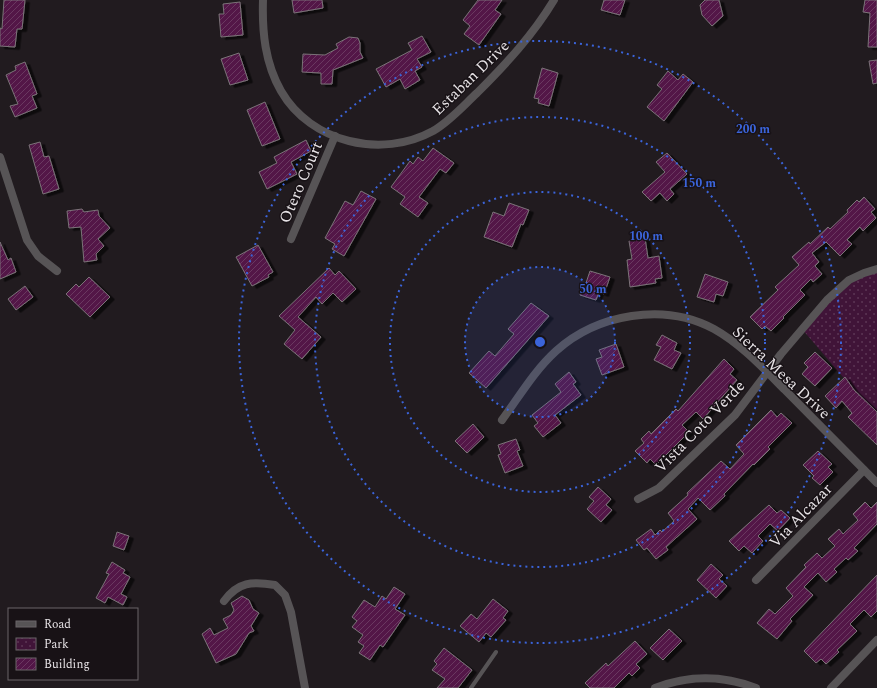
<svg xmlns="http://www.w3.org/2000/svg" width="877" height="688" font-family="Spectral,serif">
	<defs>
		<pattern id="park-dots" width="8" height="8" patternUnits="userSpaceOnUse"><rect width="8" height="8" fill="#401438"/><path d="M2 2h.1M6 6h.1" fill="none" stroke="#5c3655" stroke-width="1.8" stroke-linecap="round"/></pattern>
		<pattern id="building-hatch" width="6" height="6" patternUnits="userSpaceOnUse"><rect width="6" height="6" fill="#521547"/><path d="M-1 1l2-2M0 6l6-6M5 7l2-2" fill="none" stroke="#6b3761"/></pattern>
		<filter id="shadow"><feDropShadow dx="4.5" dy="2.5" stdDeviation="0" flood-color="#0009"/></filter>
	</defs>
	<rect width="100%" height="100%" fill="#211b1f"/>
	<!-- park -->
	<polygon fill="url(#park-dots)" points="877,269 877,417 802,329 843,285"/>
	<!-- building -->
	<g fill="url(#building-hatch)" stroke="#7b7378" filter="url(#shadow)">
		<polygon points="4,0 25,0 22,29 17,29 15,47 0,46 0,28 2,29"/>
		<polygon points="292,0 322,0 323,8 294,13"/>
		<polygon points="478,0 502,0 495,10 501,14 479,45 464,34 470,26 463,20"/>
		<polygon points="604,0 625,0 620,15 601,10"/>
		<polygon points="705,0 719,0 723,16 712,26 702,15 700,5"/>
		<polygon points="865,0 877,0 877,47 868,47 870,13 863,12"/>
		<polygon points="240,2 243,35 221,37 219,14 224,14 223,4"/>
		<polygon points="422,36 431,52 417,59 422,67 415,71 420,80 405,89 400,79 386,87 376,69 412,50 408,43"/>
		<polygon points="349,37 358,38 360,43 360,52 363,58 333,70 332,84 321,84 321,73 302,72 303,54 325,55 338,48 336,44"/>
		<polygon points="239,53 248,80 230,85 221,59"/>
		<polygon points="877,60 877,83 873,84 869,61"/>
		<polygon points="25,62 37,94 32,96 37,108 15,117 10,106 18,104 6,75 16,70 15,66"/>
		<polygon points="542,68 558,73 549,106 538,103 539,99 534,98"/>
		<polygon points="668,71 678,80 683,74 693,82 664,121 647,107 662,89 657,85"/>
		<polygon points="265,102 280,139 262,146 247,110"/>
		<polygon points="306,140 311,151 291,162 297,174 267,189 259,172 277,163 274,157"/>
		<polygon points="40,142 44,157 49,156 59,189 43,194 29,145"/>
		<polygon points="433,148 454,163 446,173 440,169 419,197 428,203 418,217 400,204 405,197 391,187 410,161 413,164 418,157 423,161"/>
		<polygon points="667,153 687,174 670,189 674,194 667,201 660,193 651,201 642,192 665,172 656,162"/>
		<polygon points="361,191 376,199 344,256 332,249 335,244 325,238 345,201 353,205"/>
		<polygon points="864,197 875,209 871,212 876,218 863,231 860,227 847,240 852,244 840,256 826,242 812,253 819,262 815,266 822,274 813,282 811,279 800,290 805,295 783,317 784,318 771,331 765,326 762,329 750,317 778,290 775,287 799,265 792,257 809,242 810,244 828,227 830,229 848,212 847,210 857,200 859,202"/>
		<polygon points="509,203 529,210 523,225 521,224 512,247 484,237 493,212 504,216"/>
		<polygon points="82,209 84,212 98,210 99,216 110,228 98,239 104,246 96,254 97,260 84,262 81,227 69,228 67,211"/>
		<polygon points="645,238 648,258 659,256 662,278 655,279 656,283 630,287 627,260 632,259 629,241"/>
		<polygon points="0,242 8,260 11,258 16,272 0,279"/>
		<polygon points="258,245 273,272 268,275 269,277 252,286 236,257"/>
		<polygon points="329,268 335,275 339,271 356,289 342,302 333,293 322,304 316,297 298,317 321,337 302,359 284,344 295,330 279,316"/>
		<polygon points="590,271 610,277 604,294 599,292 596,300 580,295 583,285 585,286"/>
		<polygon points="705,274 728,282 723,296 716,294 714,302 697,297"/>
		<polygon points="89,277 110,297 90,317 66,294 76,284 79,287"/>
		<polygon points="25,286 33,297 16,310 8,299"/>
		<polygon points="531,303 549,316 486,388 469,373 489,351 495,356 514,334 508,329"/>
		<polygon points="662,335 677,343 674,350 681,353 672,369 654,360 661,347 656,345"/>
		<polygon points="616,344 624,367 602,375 596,359 602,357 599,350"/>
		<polygon points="815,352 832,368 815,386 802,374 808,367 804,363"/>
		<polygon points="724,359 734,369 730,374 737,380 703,419 696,412 682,425 689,432 656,465 650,459 647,463 635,451 644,443 641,439 649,431 651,434 676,409 678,411"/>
		<polygon points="569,372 576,382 573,384 581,395 555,415 561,423 543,437 534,426 538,423 532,415 561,392 555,384"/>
		<polygon points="845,377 854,390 877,412 877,445 848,417 852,413 842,401 836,408 825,396"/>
		<polygon points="771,410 777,417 781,413 792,423 768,447 770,449 754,465 753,464 724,494 725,496 710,510 698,498 688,509 697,519 666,547 668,550 656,559 647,548 644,550 636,540 651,529 655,535 660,530 662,532 674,521 668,513 688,495 687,493 721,461 730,469 744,454 736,445"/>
		<polygon points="473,424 484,437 467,453 455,441"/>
		<polygon points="516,439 520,450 517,451 523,466 505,473 498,455 501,454 498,445"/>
		<polygon points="818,451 832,464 828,467 833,472 820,485 812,478 814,476 803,465"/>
		<polygon points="598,487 611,499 606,505 612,510 601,522 587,509 594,501 589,497"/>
		<polygon points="865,502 871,508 877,502 877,524 854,548 858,551 848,560 846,558 834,569 837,572 826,582 818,573 804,587 813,595 790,619 792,621 777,639 757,623 769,609 775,614 793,596 786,588 806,567 804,565 817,553 822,558 835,546 828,539 839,529 843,534 858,520 853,514"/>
		<polygon points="769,505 777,513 781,510 790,518 778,531 770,524 758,536 763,541 752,553 744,546 739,551 729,541"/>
		<polygon points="117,532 129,536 124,550 113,546"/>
		<polygon points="112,562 125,570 123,573 130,577 121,594 127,597 123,605 108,597 105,603 96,598 109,574 106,573"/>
		<polygon points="711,564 723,575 719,579 727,586 716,598 697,580"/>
		<polygon points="877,575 877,611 871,617 864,610 850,624 857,631 837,650 839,652 826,664 821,659 816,663 804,651"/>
		<polygon points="394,587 405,594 395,609 405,615 383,647 380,645 370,660 359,653 364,646 358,642 363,635 352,627 357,621 352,617 364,600 375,607 382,596 386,599"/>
		<polygon points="242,596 249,600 253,609 259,613 251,626 254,631 249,633 236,654 216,663 202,634 210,628 214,635 228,628 223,619 231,615 234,610 231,603"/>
		<polygon points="493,599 508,611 503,618 506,620 491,637 486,633 479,642 460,626 471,614 477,619"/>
		<polygon points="669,629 682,641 663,660 650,648"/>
		<polygon points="635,641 647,654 636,664 640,668 632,676 629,673 614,688 590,688 585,683 606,663 608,666"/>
		<polygon points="444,648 472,670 458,688 437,688 445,679 432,670 437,664 434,661"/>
	</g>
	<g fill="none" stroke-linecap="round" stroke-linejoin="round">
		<!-- service -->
		<polyline stroke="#575456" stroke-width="4" points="471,688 496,652"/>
		<!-- minor -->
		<g stroke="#575456" stroke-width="8">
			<path d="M263,0C262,32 265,63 281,91C311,143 382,159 433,131C450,121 463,106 477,93C506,64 533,35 554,0"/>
			<polyline points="0,157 27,240 38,256 57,271"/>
			<polyline points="291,239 335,136"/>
			<path d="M502,420C519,397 534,371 556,351C597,314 664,302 714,329C741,344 764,369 785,390C816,421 846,452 877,483"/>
			<polyline points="638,499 659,488 735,415 781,354 827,300 849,280 864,273 877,269"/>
			<polyline points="756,580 864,470"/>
			<path d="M224,601C238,582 252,581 275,585L285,595L291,612L305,688"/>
			<path d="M655,688C689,675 722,675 756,688"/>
			<polyline points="831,688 877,640"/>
		</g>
	</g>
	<!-- distance rings -->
	<circle cx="540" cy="342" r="75" fill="#3b64da" fill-opacity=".12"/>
	<g fill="none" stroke="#3b64da" stroke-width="2" stroke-dasharray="2 4">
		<circle cx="540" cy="342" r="75"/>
		<circle cx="540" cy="342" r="150"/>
		<circle cx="540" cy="342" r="225"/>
		<circle cx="540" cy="342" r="301"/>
	</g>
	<g text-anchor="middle" stroke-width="3" stroke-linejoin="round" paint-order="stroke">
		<!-- street labels -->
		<g font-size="16" fill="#e6e2e5" stroke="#181216">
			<text transform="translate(470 77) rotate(-44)" y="6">Estaban Drive</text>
			<text transform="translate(300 182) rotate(-67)" y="6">Otero Court</text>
			<text transform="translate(782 372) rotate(43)" y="6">Sierra Mesa Drive</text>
			<text transform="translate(699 426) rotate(-46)" y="6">Vista Coto Verde</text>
			<text transform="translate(800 515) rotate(-46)" y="6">Via Alcazar</text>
		</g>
	</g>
	<circle cx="540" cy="342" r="6" fill="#3b64da" stroke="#181216" stroke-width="2"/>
	<g font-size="12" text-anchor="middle" font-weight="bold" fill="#3b64da" stroke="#181216" stroke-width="3" stroke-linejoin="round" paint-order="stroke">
		<text x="753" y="133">200 m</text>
		<text x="699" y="187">150 m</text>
		<text x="646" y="240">100 m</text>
		<text x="593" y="293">50 m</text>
	</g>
	<!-- legend -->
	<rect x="8" y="608" width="130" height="72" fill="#181216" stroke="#6a6569"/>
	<rect x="16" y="621" width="20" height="6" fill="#575456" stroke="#6a6569"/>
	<text x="44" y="628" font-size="12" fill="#e6e2e5">Road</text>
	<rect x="16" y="638" width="20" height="12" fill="url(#park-dots)" stroke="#6a6569"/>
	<text x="44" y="648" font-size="12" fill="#e6e2e5">Park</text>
	<rect x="16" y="658" width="20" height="12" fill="url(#building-hatch)" stroke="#6a6569"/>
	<text x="44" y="668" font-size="12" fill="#e6e2e5">Building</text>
</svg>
